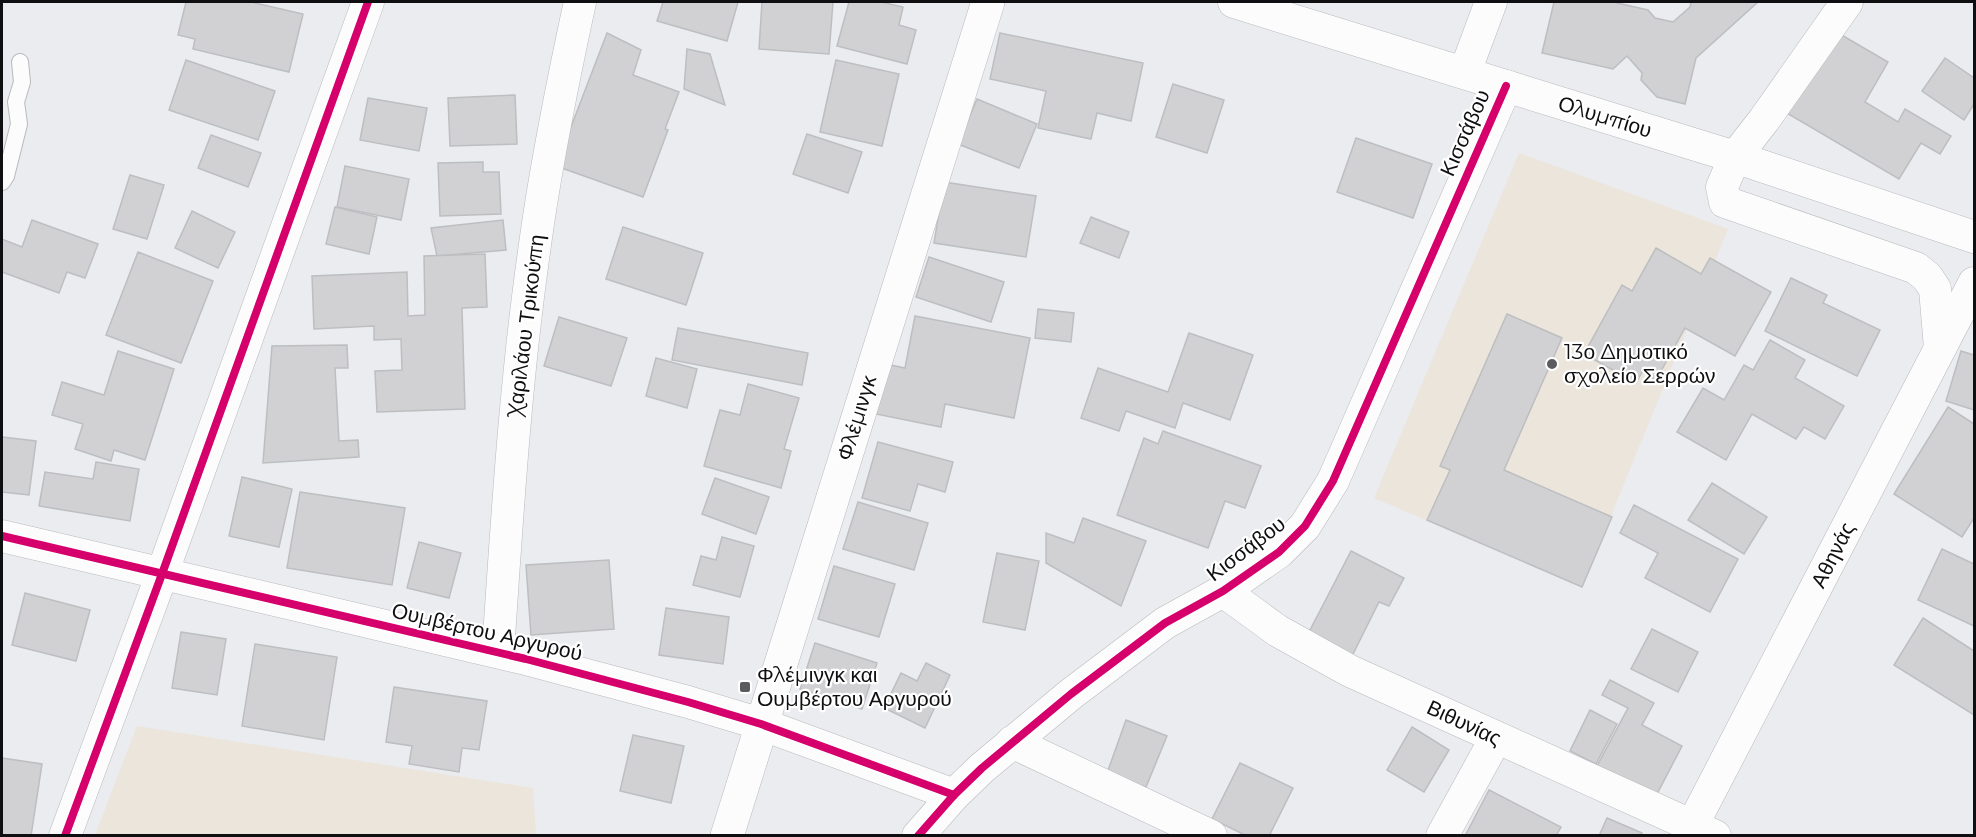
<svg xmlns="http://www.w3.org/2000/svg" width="1976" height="837" font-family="Montserrat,sans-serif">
	<rect width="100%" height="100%" fill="#eaecef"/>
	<!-- education -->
	<g fill="#ece5dc">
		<polygon points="1519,153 1728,229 1582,587 1374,498"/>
		<polygon points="137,726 533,788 536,835 95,835"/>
	</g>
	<!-- building -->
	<g fill="#d1d1d4" stroke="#bdbec0" stroke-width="1.5">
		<polygon points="186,2 251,2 303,14 289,72 193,49 195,39 178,35"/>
		<polygon points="663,2 738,2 727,41 657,21"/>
		<polygon points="762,2 833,2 829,54 759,49"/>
		<polygon points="849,2 881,2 903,7 899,25 916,30 907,64 837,46"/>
		<polygon points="1554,2 1618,2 1617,3 1648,10 1655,18 1673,22 1690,7 1691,2 1758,2 1696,58 1685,104 1657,97 1641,80 1642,73 1627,56 1613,69 1542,53"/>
		<polygon points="1833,30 1888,62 1865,102 1898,122 1905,109 1951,136 1940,154 1921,143 1899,179 1785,112"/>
		<polygon points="607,33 641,50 633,75 679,92 665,129 668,130 643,197 556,166"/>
		<polygon points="1000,33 1143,63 1131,121 1097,113 1091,139 1038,128 1046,91 990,79"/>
		<polygon points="687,49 710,54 725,105 684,89"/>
		<polygon points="1945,58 1974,78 1974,104 1964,120 1922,91"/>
		<polygon points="186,60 275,91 258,140 169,110"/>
		<polygon points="836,60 899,74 882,146 820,132"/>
		<polygon points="1173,84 1224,100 1207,153 1156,137"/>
		<polygon points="515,95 517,144 450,146 448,98"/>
		<polygon points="368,98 427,108 419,151 360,140"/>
		<polygon points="977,99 1037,124 1019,168 958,144"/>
		<polygon points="807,134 862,152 848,193 793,174"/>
		<polygon points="211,135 261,153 248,187 198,168"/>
		<polygon points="1356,138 1432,164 1413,218 1337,192"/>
		<polygon points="483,162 483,172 499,172 501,214 440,216 438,163"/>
		<polygon points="345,166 409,179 401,220 337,207"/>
		<polygon points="130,175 164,185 147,239 113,229"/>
		<polygon points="944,182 1036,196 1026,257 934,243"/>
		<polygon points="335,207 377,217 369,254 326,244"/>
		<polygon points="192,211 235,232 218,268 175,248"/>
		<polygon points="1091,217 1129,232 1119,258 1080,243"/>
		<polygon points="32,220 98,244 85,278 67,272 59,293 2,272 2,239 22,247"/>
		<polygon points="503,220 506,250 437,256 431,228"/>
		<polygon points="623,227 703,253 686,305 606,279"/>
		<polygon points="1656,248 1701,274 1710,258 1771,292 1735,356 1685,328 1656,380 1642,372 1636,383 1584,354 1622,285 1632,291"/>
		<polygon points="138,252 213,281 181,363 106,335"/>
		<polygon points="485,254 487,307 462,308 465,409 377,412 375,371 402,370 401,339 374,340 374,326 314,329 312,276 407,272 408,316 425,315 424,256"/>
		<polygon points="929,257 1004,282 991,322 916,297"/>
		<polygon points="1791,278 1827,295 1823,303 1880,330 1857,376 1765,331"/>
		<polygon points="1038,309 1074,313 1071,342 1035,338"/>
		<polygon points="1507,314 1562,338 1504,470 1612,517 1582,587 1427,520 1450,470 1440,466"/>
		<polygon points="915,316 1030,338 1014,418 945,404 941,427 871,413 881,363 905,368"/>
		<polygon points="559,317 627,338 611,386 544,366"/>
		<polygon points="678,328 808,353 802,385 672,360"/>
		<polygon points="1189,333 1253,355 1230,420 1183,403 1175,428 1126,411 1119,431 1081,418 1098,368 1168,392"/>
		<polygon points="1770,340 1805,360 1795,378 1844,406 1825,439 1804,427 1796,439 1752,414 1726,460 1677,432 1703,388 1724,400 1744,365 1753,370"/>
		<polygon points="347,345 348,368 335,368 339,441 358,440 359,457 263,463 272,346"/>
		<polygon points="118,351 174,369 145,460 114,450 111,461 75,449 83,424 52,415 62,382 104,395"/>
		<polygon points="1961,351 1974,355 1974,410 1946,401"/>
		<polygon points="656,358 697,369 687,408 646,396"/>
		<polygon points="748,384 799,398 784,449 791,451 781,488 704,466 720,410 740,415"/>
		<polygon points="1948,407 1974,424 1974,518 1962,537 1894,494"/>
		<polygon points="1163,431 1261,466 1245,508 1225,501 1208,548 1117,515 1144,438 1158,444"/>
		<polygon points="2,437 36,441 29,495 2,492"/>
		<polygon points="878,442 953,462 945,492 918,484 910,511 862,498"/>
		<polygon points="96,462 139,469 130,521 39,506 45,472 93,479"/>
		<polygon points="242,477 292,489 279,547 229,536"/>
		<polygon points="715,478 769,497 756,534 702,514"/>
		<polygon points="1712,483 1767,517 1744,554 1688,520"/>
		<polygon points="300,492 405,508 392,585 287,568"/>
		<polygon points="858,502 928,523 914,570 843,549"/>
		<polygon points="1634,505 1738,559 1710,612 1645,578 1658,553 1620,533"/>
		<polygon points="1083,518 1146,541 1121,606 1046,563 1046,533 1074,543"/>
		<polygon points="722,537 754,546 740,597 693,585 701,556 716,560"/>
		<polygon points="419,542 461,553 449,598 407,588"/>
		<polygon points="1942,549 1974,564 1974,626 1918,600"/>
		<polygon points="1351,551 1404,578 1389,606 1379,602 1352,656 1308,634"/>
		<polygon points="997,553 1039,561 1025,630 983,622"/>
		<polygon points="609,560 614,629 531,635 526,565"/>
		<polygon points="834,566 895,584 879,637 818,619"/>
		<polygon points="25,593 90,610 76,661 12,645"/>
		<polygon points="666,608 729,617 723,664 659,655"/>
		<polygon points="1923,618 1974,651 1974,715 1894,665"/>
		<polygon points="1652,629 1698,652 1678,692 1631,669"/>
		<polygon points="181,632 226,639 217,695 172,688"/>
		<polygon points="815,643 877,663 862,709 800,689"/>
		<polygon points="255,644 337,657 324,740 242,726"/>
		<polygon points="926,663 950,675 925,728 884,708 901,673 917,681"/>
		<polygon points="1610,680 1654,703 1642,725 1682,746 1656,796 1597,766 1628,708 1602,695"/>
		<polygon points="394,687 487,701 479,750 462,748 459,772 409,764 412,746 386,742"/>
		<polygon points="1590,710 1617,724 1596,764 1570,751"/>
		<polygon points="1126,720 1167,736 1146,787 1106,776"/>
		<polygon points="1412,727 1449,750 1424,792 1387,770"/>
		<polygon points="633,735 684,746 671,803 620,791"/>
		<polygon points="2,758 42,764 31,836 2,836"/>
		<polygon points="1240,763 1293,788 1269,836 1247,836 1212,819"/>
		<polygon points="1489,790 1561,827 1556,836 1465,836"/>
		<polygon points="1607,818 1642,833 1641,836 1599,836"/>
	</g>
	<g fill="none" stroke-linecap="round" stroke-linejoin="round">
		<!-- lane casing -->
		<g stroke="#b9babd" stroke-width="18">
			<polyline id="lane" points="2,182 6,176 19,124 16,102 22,82 20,62"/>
		</g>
		<!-- street casing -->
		<g stroke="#b9babd" stroke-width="33">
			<g id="street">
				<polyline points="1234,2 1735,157 1974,237"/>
				<polyline points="1847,2 1764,120 1735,157 1722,187 1725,202 1916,268 1927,277 1935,289 1940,348"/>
				<polyline points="1465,72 1491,2"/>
				<polyline points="2,536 526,659 688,702 761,724 954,795"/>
				<polyline points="1223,591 1278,631 1350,671 1715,836"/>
				<path d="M498,652C507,519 515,385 534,252C545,168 562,85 580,2"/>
				<polyline points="1012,742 1211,836"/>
				<polyline points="1692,826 1974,283"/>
				<polyline points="65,836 162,574 368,2"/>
				<polyline points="918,836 954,795 982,768 1071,694 1165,623 1223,591 1279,552 1305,526 1333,481 1506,86"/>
				<polyline points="1442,836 1496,738"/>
			</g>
		</g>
		<!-- secondary casing -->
		<g stroke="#b9babd" stroke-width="34">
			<polyline id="secondary" points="727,836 988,2"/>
		</g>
		<!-- lane -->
		<use href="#lane" stroke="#fcfcfd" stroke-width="16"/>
		<!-- street -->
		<use href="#street" stroke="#fcfcfd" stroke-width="32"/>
		<!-- secondary -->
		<use href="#secondary" stroke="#fcfcfd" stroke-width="33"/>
		<!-- cycleway casing -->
		<g stroke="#fff" stroke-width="11">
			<g id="cycleway">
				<polyline points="2,536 526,659 688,702 761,724 954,795"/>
				<polyline points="65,836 162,574 368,2"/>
				<polyline points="918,836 954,795 982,768 1071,694 1165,623 1223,591 1279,552 1305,526 1333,481 1506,86"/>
			</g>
		</g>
		<!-- cycleway -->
		<use href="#cycleway" stroke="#d6006c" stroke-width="8"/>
	</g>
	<!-- markers -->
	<g fill="#5c5c5f" stroke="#fff" stroke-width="2">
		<circle cx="1552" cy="364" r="6"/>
		<rect x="739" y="681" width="12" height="12" rx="3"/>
	</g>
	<g text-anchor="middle" stroke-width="4.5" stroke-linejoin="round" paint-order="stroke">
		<!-- street labels -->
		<g font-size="21" fill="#0f0f11" stroke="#fff">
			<text transform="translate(1605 117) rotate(17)" y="7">Ολυμπίου</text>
			<text transform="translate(1465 133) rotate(-66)" y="7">Κισσάβου</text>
			<text transform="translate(526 325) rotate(-83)" y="7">Χαριλάου Τρικούπη</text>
			<text transform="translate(857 418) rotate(-73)" y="7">Φλέμινγκ</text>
			<text transform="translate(1246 549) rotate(-37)" y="7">Κισσάβου</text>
			<text transform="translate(1833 555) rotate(-63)" y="7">Αθηνάς</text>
			<text transform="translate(487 632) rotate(13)" y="7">Ουμβέρτου Αργυρού</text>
			<text transform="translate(1464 723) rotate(25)" y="7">Βιθυνίας</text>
		</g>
		<!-- poi labels -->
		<g font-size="21" fill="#0f0f11" stroke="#fff" text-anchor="start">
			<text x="1564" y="359">13ο Δημοτικό<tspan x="1564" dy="24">σχολείο Σερρών</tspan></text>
			<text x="757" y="682">Φλέμινγκ και<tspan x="757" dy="24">Ουμβέρτου Αργυρού</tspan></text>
		</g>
	</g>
	<!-- border -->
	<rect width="1976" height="837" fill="none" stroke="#0f0f11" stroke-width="6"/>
</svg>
